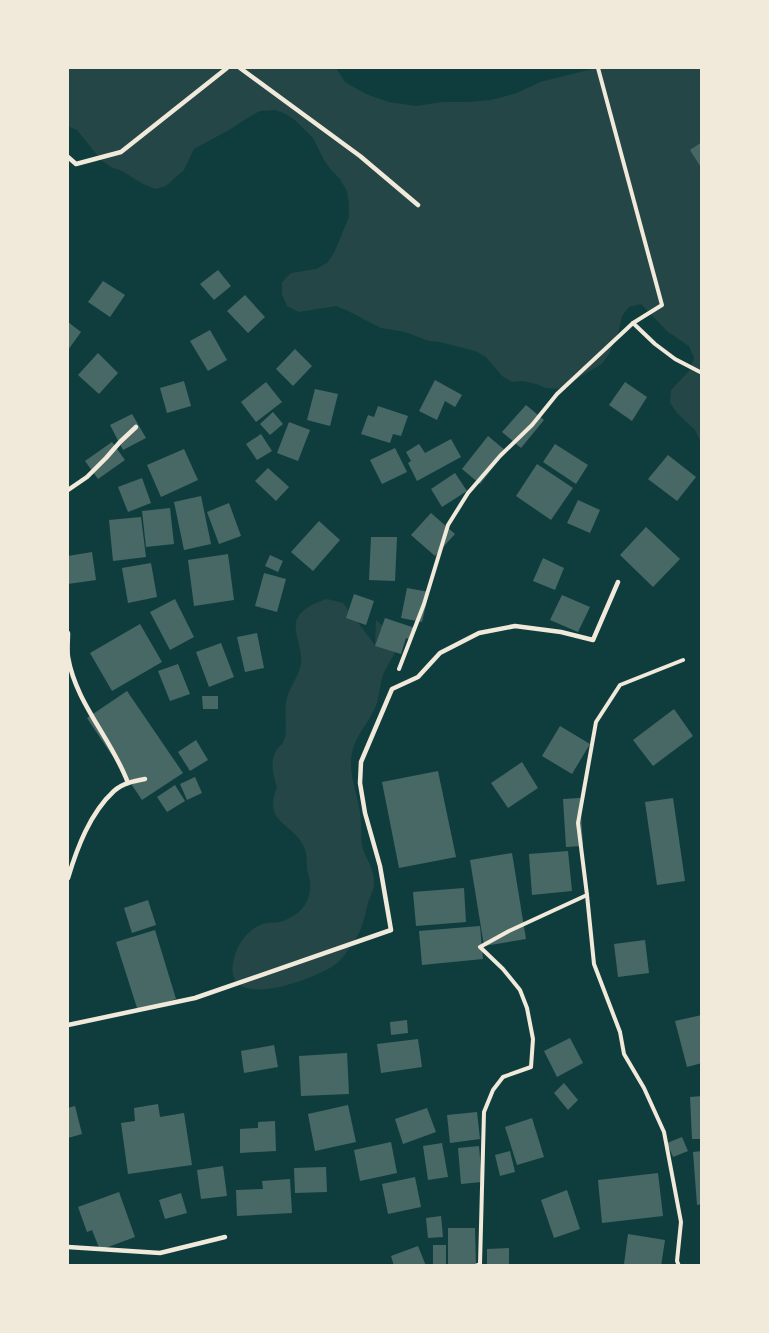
<svg xmlns="http://www.w3.org/2000/svg" width="769" height="1333" font-family="Arial,sans-serif">
	<rect width="100%" height="100%" fill="#0f3d3e"/>
	<!-- green -->
	<g fill="#244646">
		<polygon points="68,68 336,68 345,82 366,94 389,102 416,106 442,102 468,102 491,100 517,93 540,82 596,68 701,68 701,443 695,430 677,413 670,403 671,390 690,370 694,358 689,346 668,332 641,304 629,307 622,316 619,330 609,354 602,364 559,389 546,388 536,384 523,381 512,382 502,376 486,357 475,351 440,342 429,341 405,332 381,328 348,311 336,306 299,312 287,306 282,294 282,282 291,273 316,269 327,263 334,253 349,217 349,203 347,191 340,179 331,170 324,160 313,138 296,121 286,114 275,110 260,111 249,117 229,130 194,149 184,170 166,186 155,189 143,184 122,171 111,167 101,160 77,130 68,126"/>
		<path d="M327,599L343,603L375,645L376,620L385,628L396,651C392,659 386,667 383,675C379,686 380,699 374,710C365,729 351,740 351,764C351,780 358,797 360,813C362,825 360,837 363,849C367,860 375,871 374,883C374,889 371,895 369,900C365,912 364,924 358,935C352,944 345,957 336,964C316,979 219,1016 234,958C237,946 246,932 258,926C265,922 272,923 280,922C297,917 310,905 310,887C311,881 308,875 307,869C307,862 307,854 304,847C293,822 262,824 277,787C273,775 270,762 276,751C278,747 283,744 284,740C288,731 284,713 286,703C288,688 299,677 301,664C303,649 292,632 297,619C303,607 315,603 327,599Z"/>
	</g>
	<!-- building -->
	<g fill="#486865">
		<polygon points="702,142 702,169 690,150"/>
		<polygon points="218,270 231,286 214,300 200,284"/>
		<polygon points="103,281 125,295 110,317 88,302"/>
		<polygon points="245,295 265,317 248,333 227,311"/>
		<polygon points="68,322 81,332 68,350"/>
		<polygon points="210,330 227,360 208,371 190,341"/>
		<polygon points="295,349 312,366 293,386 276,369"/>
		<polygon points="98,353 118,373 99,394 78,375"/>
		<polygon points="435,380 462,395 455,407 445,401 437,420 419,411"/>
		<polygon points="184,381 191,406 167,413 160,388"/>
		<polygon points="266,382 282,402 256,422 241,402"/>
		<polygon points="625,382 647,397 632,421 609,405"/>
		<polygon points="315,389 338,394 330,426 307,420"/>
		<polygon points="526,405 544,420 521,448 502,432"/>
		<polygon points="378,406 408,416 401,436 393,434 390,443 361,434 368,415 374,417"/>
		<polygon points="273,412 283,424 270,435 260,424"/>
		<polygon points="132,414 146,438 123,450 110,425"/>
		<polygon points="289,422 310,430 298,461 277,453"/>
		<polygon points="261,434 272,451 257,460 246,444"/>
		<polygon points="488,436 506,451 480,484 462,469"/>
		<polygon points="451,439 461,457 417,481 408,463 411,461 406,452 419,444 425,453"/>
		<polygon points="112,442 125,460 98,479 85,461"/>
		<polygon points="555,444 588,465 576,484 543,462"/>
		<polygon points="395,448 407,472 382,484 370,460"/>
		<polygon points="184,449 198,480 161,497 147,465"/>
		<polygon points="668,455 696,477 677,501 648,479"/>
		<polygon points="537,464 573,488 551,520 516,496"/>
		<polygon points="268,468 289,487 276,501 255,481"/>
		<polygon points="455,473 467,491 442,507 431,489"/>
		<polygon points="142,478 151,503 128,512 118,487"/>
		<polygon points="201,496 211,544 184,550 174,502"/>
		<polygon points="578,500 600,510 590,533 567,523"/>
		<polygon points="229,503 241,536 219,544 207,512"/>
		<polygon points="170,508 174,544 146,547 142,511"/>
		<polygon points="431,513 455,534 435,556 411,535"/>
		<polygon points="141,517 146,557 113,561 109,520"/>
		<polygon points="319,521 340,540 313,571 291,552"/>
		<polygon points="646,527 680,559 653,587 620,555"/>
		<polygon points="371,537 397,537 395,581 369,580"/>
		<polygon points="92,552 96,580 68,584 68,556"/>
		<polygon points="228,554 234,600 194,606 188,560"/>
		<polygon points="270,555 283,561 278,572 265,566"/>
		<polygon points="543,558 564,568 555,590 533,581"/>
		<polygon points="151,563 157,597 128,603 122,568"/>
		<polygon points="264,573 286,579 277,612 255,606"/>
		<polygon points="407,588 429,592 422,622 401,618"/>
		<polygon points="354,594 374,601 366,625 346,618"/>
		<polygon points="562,595 590,607 578,632 550,620"/>
		<polygon points="175,599 194,637 170,650 150,612"/>
		<polygon points="385,618 415,628 411,640 406,638 401,654 375,646"/>
		<polygon points="140,624 162,662 112,691 90,653"/>
		<polygon points="257,633 264,668 245,672 237,637"/>
		<polygon points="221,643 234,677 209,687 196,652"/>
		<polygon points="178,664 190,694 170,701 158,671"/>
		<polygon points="127,691 183,773 142,800 87,718"/>
		<polygon points="202,696 218,696 218,709 203,709"/>
		<polygon points="674,709 693,736 653,766 633,740"/>
		<polygon points="560,726 590,744 572,774 542,756"/>
		<polygon points="196,740 208,760 190,771 178,752"/>
		<polygon points="522,762 538,788 508,808 491,783"/>
		<polygon points="438,771 456,857 399,868 382,782"/>
		<polygon points="195,777 202,793 187,800 180,784"/>
		<polygon points="175,785 185,801 167,812 157,797"/>
		<polygon points="580,798 583,846 566,847 563,799"/>
		<polygon points="673,798 685,881 657,885 645,802"/>
		<polygon points="568,851 572,891 532,895 529,854"/>
		<polygon points="512,853 526,939 484,946 470,860"/>
		<polygon points="464,888 466,922 416,926 413,892"/>
		<polygon points="148,900 156,925 132,933 124,908"/>
		<polygon points="480,926 483,959 422,965 419,931"/>
		<polygon points="155,930 176,999 138,1011 116,942"/>
		<polygon points="645,940 649,973 618,977 614,944"/>
		<polygon points="702,1015 702,1063 687,1067 675,1021"/>
		<polygon points="407,1020 408,1033 391,1035 390,1022"/>
		<polygon points="570,1038 583,1063 557,1077 544,1051"/>
		<polygon points="418,1039 422,1067 381,1073 377,1044"/>
		<polygon points="274,1045 278,1067 244,1073 241,1051"/>
		<polygon points="347,1053 349,1094 301,1096 299,1056"/>
		<polygon points="564,1083 578,1100 568,1110 554,1093"/>
		<polygon points="702,1096 702,1139 692,1139 690,1097"/>
		<polygon points="158,1104 160,1117 184,1113 192,1165 128,1174 121,1123 135,1121 134,1108"/>
		<polygon points="348,1105 356,1142 315,1151 308,1114"/>
		<polygon points="75,1106 82,1134 68,1138 68,1108"/>
		<polygon points="427,1108 436,1132 403,1144 395,1119"/>
		<polygon points="477,1112 480,1139 450,1143 447,1115"/>
		<polygon points="532,1118 544,1157 517,1165 505,1127"/>
		<polygon points="275,1121 276,1151 240,1153 240,1129 258,1128 258,1122"/>
		<polygon points="682,1137 688,1151 673,1157 667,1143"/>
		<polygon points="391,1142 397,1173 360,1181 354,1150"/>
		<polygon points="442,1143 448,1177 428,1180 423,1146"/>
		<polygon points="479,1146 482,1182 461,1184 458,1148"/>
		<polygon points="510,1151 515,1172 500,1176 495,1155"/>
		<polygon points="702,1151 702,1204 697,1205 693,1152"/>
		<polygon points="223,1166 227,1196 201,1199 197,1170"/>
		<polygon points="326,1167 327,1192 295,1193 294,1168"/>
		<polygon points="658,1173 663,1216 602,1223 598,1180"/>
		<polygon points="415,1177 421,1207 388,1214 382,1184"/>
		<polygon points="290,1179 292,1213 237,1216 236,1190 263,1189 262,1181"/>
		<polygon points="567,1190 580,1229 554,1238 541,1200"/>
		<polygon points="119,1192 135,1237 100,1250 92,1230 87,1232 78,1207"/>
		<polygon points="181,1193 187,1213 165,1219 159,1200"/>
		<polygon points="441,1216 443,1237 428,1238 426,1218"/>
		<polygon points="448,1228 475,1228 476,1266 448,1266"/>
		<polygon points="628,1234 665,1240 661,1266 624,1264"/>
		<rect x="433" y="1245" width="13" height="21"/>
		<polygon points="418,1246 426,1266 394,1266 391,1256"/>
		<polygon points="509,1248 509,1266 487,1266 487,1249"/>
	</g>
	<g fill="none" stroke-linecap="round" stroke-linejoin="round">
		<!-- path -->
		<g stroke="#f1e9da" stroke-width="4">
			<polyline points="633,323 655,344 675,359 702,373"/>
			<polyline points="399,669 424,604 448,525 468,493 500,456 532,425 557,394 633,323 662,305 598,68"/>
			<polyline points="587,895 594,964 620,1032 624,1054 644,1088 664,1132 681,1222 677,1261 679,1266"/>
			<polyline points="475,1266 480,1264 484,1112 493,1090 503,1077 531,1067 533,1039 527,1008 520,990 503,969 480,947 509,931 587,895 578,823 596,722 620,685 683,660"/>
		</g>
		<!-- service -->
		<g stroke="#f1e9da" stroke-width="4.5">
			<polyline points="240,68 360,156 418,205"/>
			<polyline points="68,157 76,164 121,152 227,68"/>
			<polyline points="68,490 87,477 106,458 120,442 136,427"/>
			<path d="M68,633C68,641 67,649 68,657C76,704 112,739 128,783"/>
			<path d="M68,878C77,848 90,813 114,791C123,783 134,781 145,779"/>
			<polyline points="68,1025 195,998 391,930 380,866 365,813 360,783 361,762 392,689 418,677 440,653 479,633 515,626 561,632 593,640 618,582"/>
			<polyline points="68,1247 160,1253 225,1237"/>
		</g>
	</g>
	<!-- border -->
	<rect width="769" height="1333" fill="none" stroke="#f1e9da" stroke-width="138"/>
</svg>
